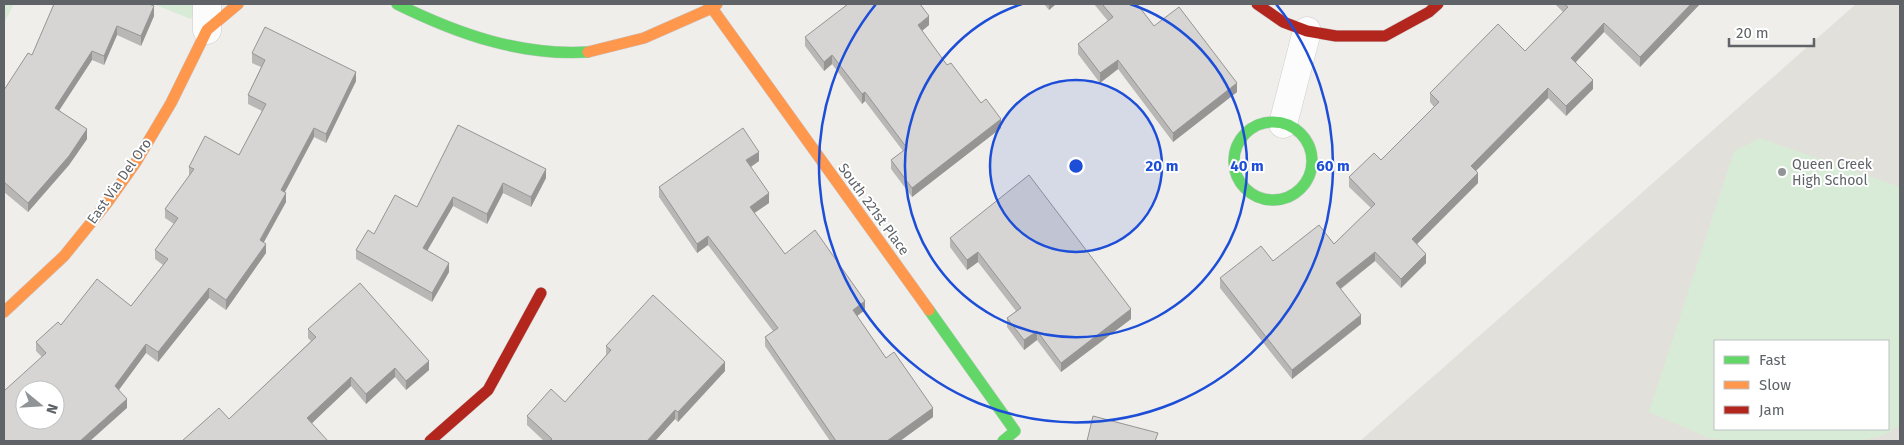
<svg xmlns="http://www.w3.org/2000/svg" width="1904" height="445" font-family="'Fira Sans',sans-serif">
	<rect width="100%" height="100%" fill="#efeeea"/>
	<!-- education -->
	<path fill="#e2e0da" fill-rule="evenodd" d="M1856,4H1900V441H1360ZM1715,341H1888V429H1715Z"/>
	<!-- green -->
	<g fill="#d8ebd6" fill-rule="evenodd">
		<polygon points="4,4 14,4 4,23"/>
		<polygon points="153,4 196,4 191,19"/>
		<path d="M1760,138L1900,187V425L1884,435L1861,441H1724L1706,437L1649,412L1734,151ZM1715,341H1888V429H1715Z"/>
	</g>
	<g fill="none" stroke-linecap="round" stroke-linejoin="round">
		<!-- street casing -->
		<g stroke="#cbcccc" stroke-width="29">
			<g id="street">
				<polyline points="207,30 207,4"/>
				<polyline points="1283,124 1307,31"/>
			</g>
		</g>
		<!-- fast casing -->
		<g stroke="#cacacb" stroke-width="12">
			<g id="fast">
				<path d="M397,4C458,34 520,56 588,52"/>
				<circle cx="1273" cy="161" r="39"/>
				<polyline points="929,310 1015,431 1003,441"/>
			</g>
		</g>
		<!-- slow casing -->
		<g stroke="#cacacb" stroke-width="12">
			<g id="slow">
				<polyline points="709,4 929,310"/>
				<polyline points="588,52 644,38 712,8 717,4"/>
				<polyline points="4,312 64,256 107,203 136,162 171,103 207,30 238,4"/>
			</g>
		</g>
		<!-- jam casing -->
		<g stroke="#cacacb" stroke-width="12">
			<g id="jam">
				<polyline points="1257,4 1283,22 1307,31 1336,36 1385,36 1429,12 1438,4"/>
				<polyline points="430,441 488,390 541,293"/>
			</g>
		</g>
		<!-- street -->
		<use href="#street" stroke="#fdfcfc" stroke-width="28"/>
		<!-- fast -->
		<use href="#fast" stroke="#63d668" stroke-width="11"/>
		<!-- slow -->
		<use href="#slow" stroke="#ff974d" stroke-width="11"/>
		<!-- jam -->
		<use href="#jam" stroke="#b3261e" stroke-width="11"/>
	</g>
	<!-- wall -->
	<g fill="#b8b7b5">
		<polygon points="1044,4 1056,4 1049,10"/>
		<polygon points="1094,4 1137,4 1154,26 1237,92 1173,142 1118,69 1100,83 1078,54 1078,44 1108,21"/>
		<polygon points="1556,4 1700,4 1640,67 1604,32 1576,62 1593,89 1566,116 1548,98 1475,171 1478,183 1417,244 1426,263 1401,288 1375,261 1341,289 1361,324 1292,379 1220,288 1220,278 1273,261 1334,244 1371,208 1349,187 1349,177 1381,160 1434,107 1430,102 1430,93 1525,51 1563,12 1556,5"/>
		<polygon points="154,6 154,16 141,46 117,35 104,65 92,60 59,110 87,139 69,165 28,212 4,192 4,90 32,55"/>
		<polygon points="929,25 922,31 947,65 981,103 1001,128 912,197 891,169 891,160 903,151 865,101 862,104 832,64 824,71 805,46 805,37"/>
		<polygon points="252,53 356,81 326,143 314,137 285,192 286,202 264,242 266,253 226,310 209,298 158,362 146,353 119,390 127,408 42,357 36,351 36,342 61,325 131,306 163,265 155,259 155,250 174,224 165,218 165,209 189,176 189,167 239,155 262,111 248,104 248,95 261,67 252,63"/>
		<polygon points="458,125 546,178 531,207 503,193 487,224 453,206 427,251 449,272 432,302 356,259 356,250 374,234 417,207"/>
		<polygon points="759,161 751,167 769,203 754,213 785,254 865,310 857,316 886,358 933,417 900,441 830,441 765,346 765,337 773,331 708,245 697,253 659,197 659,187"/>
		<polygon points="950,238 1131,319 1061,372 1037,340 1024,350 1007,327 1007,318 1016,311 978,262 967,270 950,247"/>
		<polygon points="308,329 429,370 406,390 395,377 366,404 351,386 311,423 229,419 311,341 308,338"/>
		<polygon points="606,346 725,371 678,422 675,419 655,441 544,441 527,425 527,416 565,402 606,355"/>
	</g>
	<!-- shaded-wall -->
	<g fill="#969594">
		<polygon points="1049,4 1056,4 1049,10"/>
		<polygon points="1691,4 1700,4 1640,67 1640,57"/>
		<polygon points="154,6 154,16 141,46 141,36"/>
		<polygon points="929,16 929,25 918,34 918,25"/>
		<polygon points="1604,23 1604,32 1571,67 1571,58"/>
		<polygon points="117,26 117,35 104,65 104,56"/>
		<polygon points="92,51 92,60 55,117 55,108"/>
		<polygon points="832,55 832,64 824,71 824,62"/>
		<polygon points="1118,60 1118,69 1100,83 1100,73"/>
		<polygon points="356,72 356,81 326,143 326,134"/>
		<polygon points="1593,80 1593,89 1566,116 1566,106"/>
		<polygon points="1237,83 1237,92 1173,142 1173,133"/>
		<polygon points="1548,88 1548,98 1471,176 1471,166"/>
		<polygon points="865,92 865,101 862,104 862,94"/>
		<polygon points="1001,119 1001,128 912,197 912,188"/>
		<polygon points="314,128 314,137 281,199 281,190"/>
		<polygon points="87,129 87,139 69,165 28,212 28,203"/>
		<polygon points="759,152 759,161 746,170 746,160"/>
		<polygon points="546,169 546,178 531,207 531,197"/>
		<polygon points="1478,173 1478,183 1412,249 1412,239"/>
		<polygon points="503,183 503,193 487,224 487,214"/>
		<polygon points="286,193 286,202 260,249 260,240"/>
		<polygon points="769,193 769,203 750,216 750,207"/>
		<polygon points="453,197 453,206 423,258 423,248"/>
		<polygon points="708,236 708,245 697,253 697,244"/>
		<polygon points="266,244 266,253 226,310 226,300"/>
		<polygon points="978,252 978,262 967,270 967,260"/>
		<polygon points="1375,252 1375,261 1336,292 1336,283"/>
		<polygon points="1426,254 1426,263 1401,288 1401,279"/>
		<polygon points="449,263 449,272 432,302 432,293"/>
		<polygon points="209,288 209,298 158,362 158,352"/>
		<polygon points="865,301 865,310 853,319 853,310"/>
		<polygon points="1131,309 1131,319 1061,372 1061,363"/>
		<polygon points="1361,315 1361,324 1292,379 1292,370"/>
		<polygon points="1037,331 1037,340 1024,350 1024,340"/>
		<polygon points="146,344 146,353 115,395 115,386"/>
		<polygon points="429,361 429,370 406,390 406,381"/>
		<polygon points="725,362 725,371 678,422 678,412"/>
		<polygon points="395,368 395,377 366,404 366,394"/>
		<polygon points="351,377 351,386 307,428 307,418"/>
		<polygon points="127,399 127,408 90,441 80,441"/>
		<polygon points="933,408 933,417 900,441 887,441"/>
		<polygon points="675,410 675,419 655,441 647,441"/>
	</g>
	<!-- building -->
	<g fill="#d6d5d3" stroke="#969594" fill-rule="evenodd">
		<polygon points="54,4 149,4 154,6 141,36 117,26 104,56 92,51 55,108 87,129 69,156 28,203 4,182 4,90 28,53 32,55"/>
		<polygon points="848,4 920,4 929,16 918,25 947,65 951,63 981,103 986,99 1001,119 912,188 891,160 907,148 865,92 862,94 832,55 824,62 805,37"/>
		<polygon points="1102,4 1137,4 1154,26 1179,7 1237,83 1173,133 1118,60 1100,73 1078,44 1113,17"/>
		<polygon points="1564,4 1691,4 1640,57 1604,23 1571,58 1593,80 1566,106 1548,88 1471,166 1478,173 1412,239 1426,254 1401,279 1375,252 1336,283 1361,315 1292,370 1220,278 1261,246 1273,261 1319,225 1334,244 1375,204 1349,177 1374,153 1381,160 1439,102 1430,93 1498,24 1525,51 1568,7"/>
		<path d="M265,27L356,72L326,134L314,128L281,190L286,193L260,240L266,244L226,300L209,288L158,352L146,344L115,386L127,399L80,441H4V391L46,353L36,342L58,322L61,325L97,279L131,306L168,259L155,250L178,218L165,209L194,169L189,167L205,136L239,155L266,104L248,95L265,60L252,53ZM25,390H55V420H25Z"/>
		<polygon points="458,125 546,169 531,197 503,183 487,214 453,197 423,248 449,263 432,293 356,250 368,230 374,234 395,195 417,207"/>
		<polygon points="743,128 759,152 746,160 769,193 750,207 785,254 815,230 865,301 853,310 886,358 894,352 933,408 887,441 836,441 765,337 778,328 708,236 697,244 659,187"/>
		<polygon points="1029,175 1131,309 1061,363 1037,331 1024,340 1007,318 1021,308 978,252 967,260 950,238"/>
		<polygon points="360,283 429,361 406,381 395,368 366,394 351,377 307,418 328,441 182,441 219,408 229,419 316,337 308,329"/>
		<polygon points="653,295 725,362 678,412 675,410 647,441 550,441 552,439 527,416 551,389 565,402 611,350 606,346"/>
		<polygon points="1093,416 1158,433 1155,441 1087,441"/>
	</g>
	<!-- distance rings -->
	<circle cx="1076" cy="166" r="86" fill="#1d4ed8" fill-opacity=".12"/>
	<g fill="none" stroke="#1d4ed8" stroke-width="2.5">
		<circle cx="1076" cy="166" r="86"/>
		<path d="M1130 4A171 171 0 1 1 1022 4"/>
		<path d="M1276 4A257 257 0 1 1 876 4"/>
	</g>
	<!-- markers -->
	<circle fill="#919496" stroke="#fff" stroke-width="2" cx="1782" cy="172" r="5"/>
	<g text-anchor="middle" stroke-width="4" stroke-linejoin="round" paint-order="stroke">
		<!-- poi labels -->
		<g font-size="14" fill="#5f6368" stroke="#fff" text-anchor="start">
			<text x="1792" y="169">Queen Creek<tspan x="1792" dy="16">High School</tspan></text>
		</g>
		<!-- street labels -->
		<g font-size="14" fill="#5f6368" stroke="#fff">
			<text transform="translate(119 181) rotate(-55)" y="5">East Via Del Oro</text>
			<text transform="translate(874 209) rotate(54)" y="5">South 221st Place</text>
		</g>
	</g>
	<circle cx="1076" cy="166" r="8" fill="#1d4ed8" stroke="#fff" stroke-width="2.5"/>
	<g font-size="15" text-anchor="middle" font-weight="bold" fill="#1d4ed8" stroke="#fff" stroke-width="4" stroke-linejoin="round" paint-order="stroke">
		<text x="1162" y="171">20 m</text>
		<text x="1247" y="171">40 m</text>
		<text x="1333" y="171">60 m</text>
	</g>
	<!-- border -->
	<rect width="1904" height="445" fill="none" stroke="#5f6368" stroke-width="10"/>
	<!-- legend -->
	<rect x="1714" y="340" width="175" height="90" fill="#ffffff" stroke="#bfc1c3"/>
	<rect x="1724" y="356" width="25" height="8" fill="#63d668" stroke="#bfc1c3"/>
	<text x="1759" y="365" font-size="15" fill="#5f6368">Fast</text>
	<rect x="1724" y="381" width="25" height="8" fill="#ff974d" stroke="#bfc1c3"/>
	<text x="1759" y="390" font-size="15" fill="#5f6368">Slow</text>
	<rect x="1724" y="406" width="25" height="8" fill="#b3261e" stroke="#bfc1c3"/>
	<text x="1759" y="415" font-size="15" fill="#5f6368">Jam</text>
	<!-- north arrow -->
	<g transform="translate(40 405) rotate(108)"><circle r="24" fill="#ffffff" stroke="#bfc1c3"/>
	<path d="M0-4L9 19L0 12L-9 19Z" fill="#919496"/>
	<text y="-8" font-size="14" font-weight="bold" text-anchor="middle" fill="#5f6368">N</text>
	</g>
	<!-- scale -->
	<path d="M1729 38v8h85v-8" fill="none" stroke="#5f6368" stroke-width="2.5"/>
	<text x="1736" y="38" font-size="15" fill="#5f6368" stroke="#ffffff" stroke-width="4" paint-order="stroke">20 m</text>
</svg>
